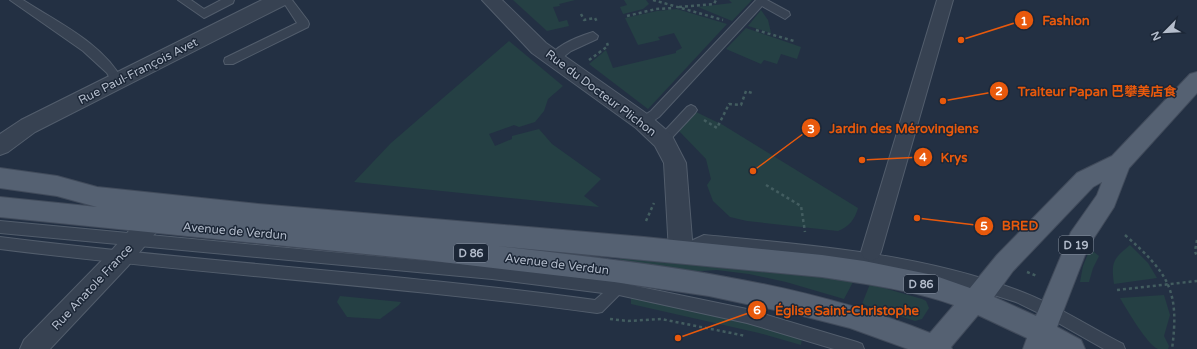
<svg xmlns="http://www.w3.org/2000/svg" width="1197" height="349" font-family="'Varela Round','Noto Sans SC',sans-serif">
	<rect width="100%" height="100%" fill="#233043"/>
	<!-- green -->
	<g fill="#254044">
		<polygon points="513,0 575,0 559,4 560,6 553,7 559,22 567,20 569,26 547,31"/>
		<polygon points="624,0 646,0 649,4 643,9 623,14 620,7 627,5"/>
		<polygon points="729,0 752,0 732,21 698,7 732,3"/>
		<polygon points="677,9 727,24 648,109 589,64 606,50 613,68 676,53 676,51 682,48 674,33 658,37 660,40 638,45 625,18 657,11"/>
		<polygon points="761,10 768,20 771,33 748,26"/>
		<polygon points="746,28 801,47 797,59 781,54 777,64 764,60 761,64 726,49"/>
		<polygon points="509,41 563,86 548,99 544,111 535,122 519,127 514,125 489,134 495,146 512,139 512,136 539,129 552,144 601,179 584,196 599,207 354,182 391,143"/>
		<path d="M696,112L723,125L858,208C855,219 849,227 838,231L747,221L730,217L713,201L707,185L711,179L706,159L679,131Z"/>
		<path d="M1130,245L1148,263L1157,278L1114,284C1111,262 1113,259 1130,245Z"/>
		<polygon points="1090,249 1099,256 1093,268 1089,282 1080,282 1083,266"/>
		<polygon points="620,258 805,275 853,282 844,299 786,282 749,274 717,270 686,272 620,261"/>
		<polygon points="870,284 922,299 926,301 929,308 922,319 915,321 862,304"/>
		<path d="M1164,295L1170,315L1164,336L1169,346L1168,349C1165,349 1161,349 1158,349C1148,346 1126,308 1120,298Z"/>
		<polygon points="340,296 401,302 399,305 380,319 347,317 337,302"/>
		<polygon points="631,297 689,309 802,337 801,345 759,333 631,304"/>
	</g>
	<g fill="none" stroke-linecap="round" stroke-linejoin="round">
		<!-- service casing -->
		<g stroke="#525d6c" stroke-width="2">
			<g id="service">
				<path d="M10,0H23C57,22 103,43 123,81L121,84H113L107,73L83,51Z"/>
				<polygon points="178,0 191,0 204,9 221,0 234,0 233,3 204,18"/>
				<polygon points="282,0 292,0 308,21 309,24 308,27 233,64 225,64 224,61 225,58 297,23"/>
				<polygon points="756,0 767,0 789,12 790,15 785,19 762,6 659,117 647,125 639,125 637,122 639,119 651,111"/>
				<path d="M593,32L598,36L597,39L571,51L558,61H550L549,58C556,45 580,36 593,32Z"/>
				<polygon points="691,105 695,107 697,110 695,113 667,143 663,145 659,143 657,140 659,137 687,107"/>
				<path d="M0,221L492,267L617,282L621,281L626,284L747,309L857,342L862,344L864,349H834L747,323L619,295L602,312L597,313C399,286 199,274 0,249V237C198,262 397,273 595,300L603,293L492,279L0,233Z"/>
				<path d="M704,235C809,245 918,253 1017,290C1055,304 1088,326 1123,344L1125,349H1104L1051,319L1016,302L978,290L901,272L822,260L705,247L685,256L680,254L679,250L680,246Z"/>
			</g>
		</g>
		<!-- pedestrian casing -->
		<g stroke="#525d6c" stroke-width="2">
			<polygon id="pedestrian" points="937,0 953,0 881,252 878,258 871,261 864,258 861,252"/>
		</g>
		<!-- minor casing -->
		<g stroke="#525d6c" stroke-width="2">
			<g id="minor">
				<polygon points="262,0 287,0 285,5 35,132 8,152 0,155 0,134 21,120"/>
				<polygon points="482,0 502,0 546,43 650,116 671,134 686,163 693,252 689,260 681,263 673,260 669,252 664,163 655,146 636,128 532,53"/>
				<polygon points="150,213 158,216 161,223 158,230 128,266 50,349 20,349 24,340 112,250 142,216"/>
			</g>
		</g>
		<!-- primary casing -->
		<g stroke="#414b5b" stroke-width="2">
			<path id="primary" d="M1197,72V93L1129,168L1114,207L1088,247L1057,327L1081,340L1085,349H1023L1027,338L978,315L951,347L952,349H908L850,328L803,316L709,296L614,282L425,260L0,217V197L97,207L57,196L0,188V168L57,176L97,187L258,204L644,237L822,255L864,261L933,275L970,288L997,255L1077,173L1112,156L1190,74ZM1102,182L1097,195L1071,232L1036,316L994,297L1013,271L1093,187ZM497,246L822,277C866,284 912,290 954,305L930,333C792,278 644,263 497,246Z"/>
		</g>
		<!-- path -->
		<g stroke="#435d60" stroke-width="2.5" stroke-dasharray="3 3" stroke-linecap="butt">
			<polyline points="653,0 723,20"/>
			<polyline points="679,7 714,4 716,0"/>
			<polyline points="581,14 584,20 595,18 597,22"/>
			<polyline points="627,16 656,9 674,8"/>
			<polyline points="756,30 794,41"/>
			<polyline points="589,60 608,46 607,43"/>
			<polyline points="704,120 717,128 729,104 741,105 746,91 752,93"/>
			<polyline points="766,185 801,206 805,232"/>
			<polyline points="646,221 654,203"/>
			<path d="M1125,235C1168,273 1180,290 1172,349"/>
			<polyline points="1197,240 1195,251 1197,257"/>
			<polyline points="1027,272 1037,276"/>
			<polyline points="1117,290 1197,281"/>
			<polyline points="610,319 628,321 661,319 746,336"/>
		</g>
		<!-- service -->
		<use href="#service" fill="#374252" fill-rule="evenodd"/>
		<!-- pedestrian -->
		<use href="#pedestrian" fill="#374252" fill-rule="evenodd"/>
		<!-- minor -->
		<use href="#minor" fill="#374252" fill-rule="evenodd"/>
		<!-- primary -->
		<use href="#primary" fill="#556172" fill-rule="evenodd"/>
	</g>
	<g text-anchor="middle" stroke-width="3" stroke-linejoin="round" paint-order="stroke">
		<!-- shield labels -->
		<g fill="#1c2737" stroke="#86909f" stroke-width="1">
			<rect x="1059" y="236" width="34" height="18" rx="3"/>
			<rect x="454" y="244" width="34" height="18" rx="3"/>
			<rect x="904" y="275" width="34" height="18" rx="3"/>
		</g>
		<g font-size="11" font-weight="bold" fill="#b4bdcc">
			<text x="1076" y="249">D 19</text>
			<text x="471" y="257">D 86</text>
			<text x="921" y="288">D 86</text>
		</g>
		<!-- street labels -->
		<g font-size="12" fill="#b4bdcc" stroke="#1c2737">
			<text transform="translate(138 71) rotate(-27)" y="4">Rue Paul-François Avet</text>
			<text transform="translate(601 93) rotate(37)" y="4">Rue du Docteur Plichon</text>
			<text transform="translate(235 231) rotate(5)" y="4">Avenue de Verdun</text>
			<text transform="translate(557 264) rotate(7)" y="4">Avenue de Verdun</text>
			<text transform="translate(92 287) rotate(-47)" y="4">Rue Anatole France</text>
		</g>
	</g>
	<!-- callouts -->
	<path fill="none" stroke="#e8590c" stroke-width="1.5" d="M961 40L1024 20M943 101L999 91M753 171L811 128M862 160L923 157M917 218L984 226M678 338L757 310"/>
	<g fill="#e8590c" stroke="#1c2737" stroke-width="1.5">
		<circle cx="961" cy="40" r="4"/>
		<circle cx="943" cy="101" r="4"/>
		<circle cx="753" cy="171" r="4"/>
		<circle cx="862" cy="160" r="4"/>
		<circle cx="917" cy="218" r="4"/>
		<circle cx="678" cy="338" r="4"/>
		<circle cx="1024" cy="20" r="10"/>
		<circle cx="999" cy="91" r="10"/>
		<circle cx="811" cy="128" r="10"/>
		<circle cx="923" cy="157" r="10"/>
		<circle cx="984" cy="226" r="10"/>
		<circle cx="757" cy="310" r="10"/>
	</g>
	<g font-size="12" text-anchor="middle" font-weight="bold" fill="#fff">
		<text x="1024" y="25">1</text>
		<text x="999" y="95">2</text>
		<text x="811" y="133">3</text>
		<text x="923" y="161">4</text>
		<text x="984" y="230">5</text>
		<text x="757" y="314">6</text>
	</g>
	<g font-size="13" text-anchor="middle" font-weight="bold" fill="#e8590c" stroke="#1c2737" stroke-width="3" stroke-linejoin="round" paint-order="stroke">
		<text x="1066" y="25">Fashion</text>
		<text x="1097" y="96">Traiteur Papan 巴攀美店食</text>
		<text x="904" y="133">Jardin des Mérovingiens</text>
		<text x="954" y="162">Krys</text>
		<text x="1020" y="230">BRED</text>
		<text x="847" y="315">Église Saint-Christophe</text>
	</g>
	<!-- north arrow -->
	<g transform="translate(1165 32) rotate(246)" stroke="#1c2737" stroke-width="3" paint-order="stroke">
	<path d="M0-3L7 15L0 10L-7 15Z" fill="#b4bdcc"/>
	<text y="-6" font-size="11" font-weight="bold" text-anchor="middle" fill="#b4bdcc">N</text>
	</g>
</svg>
